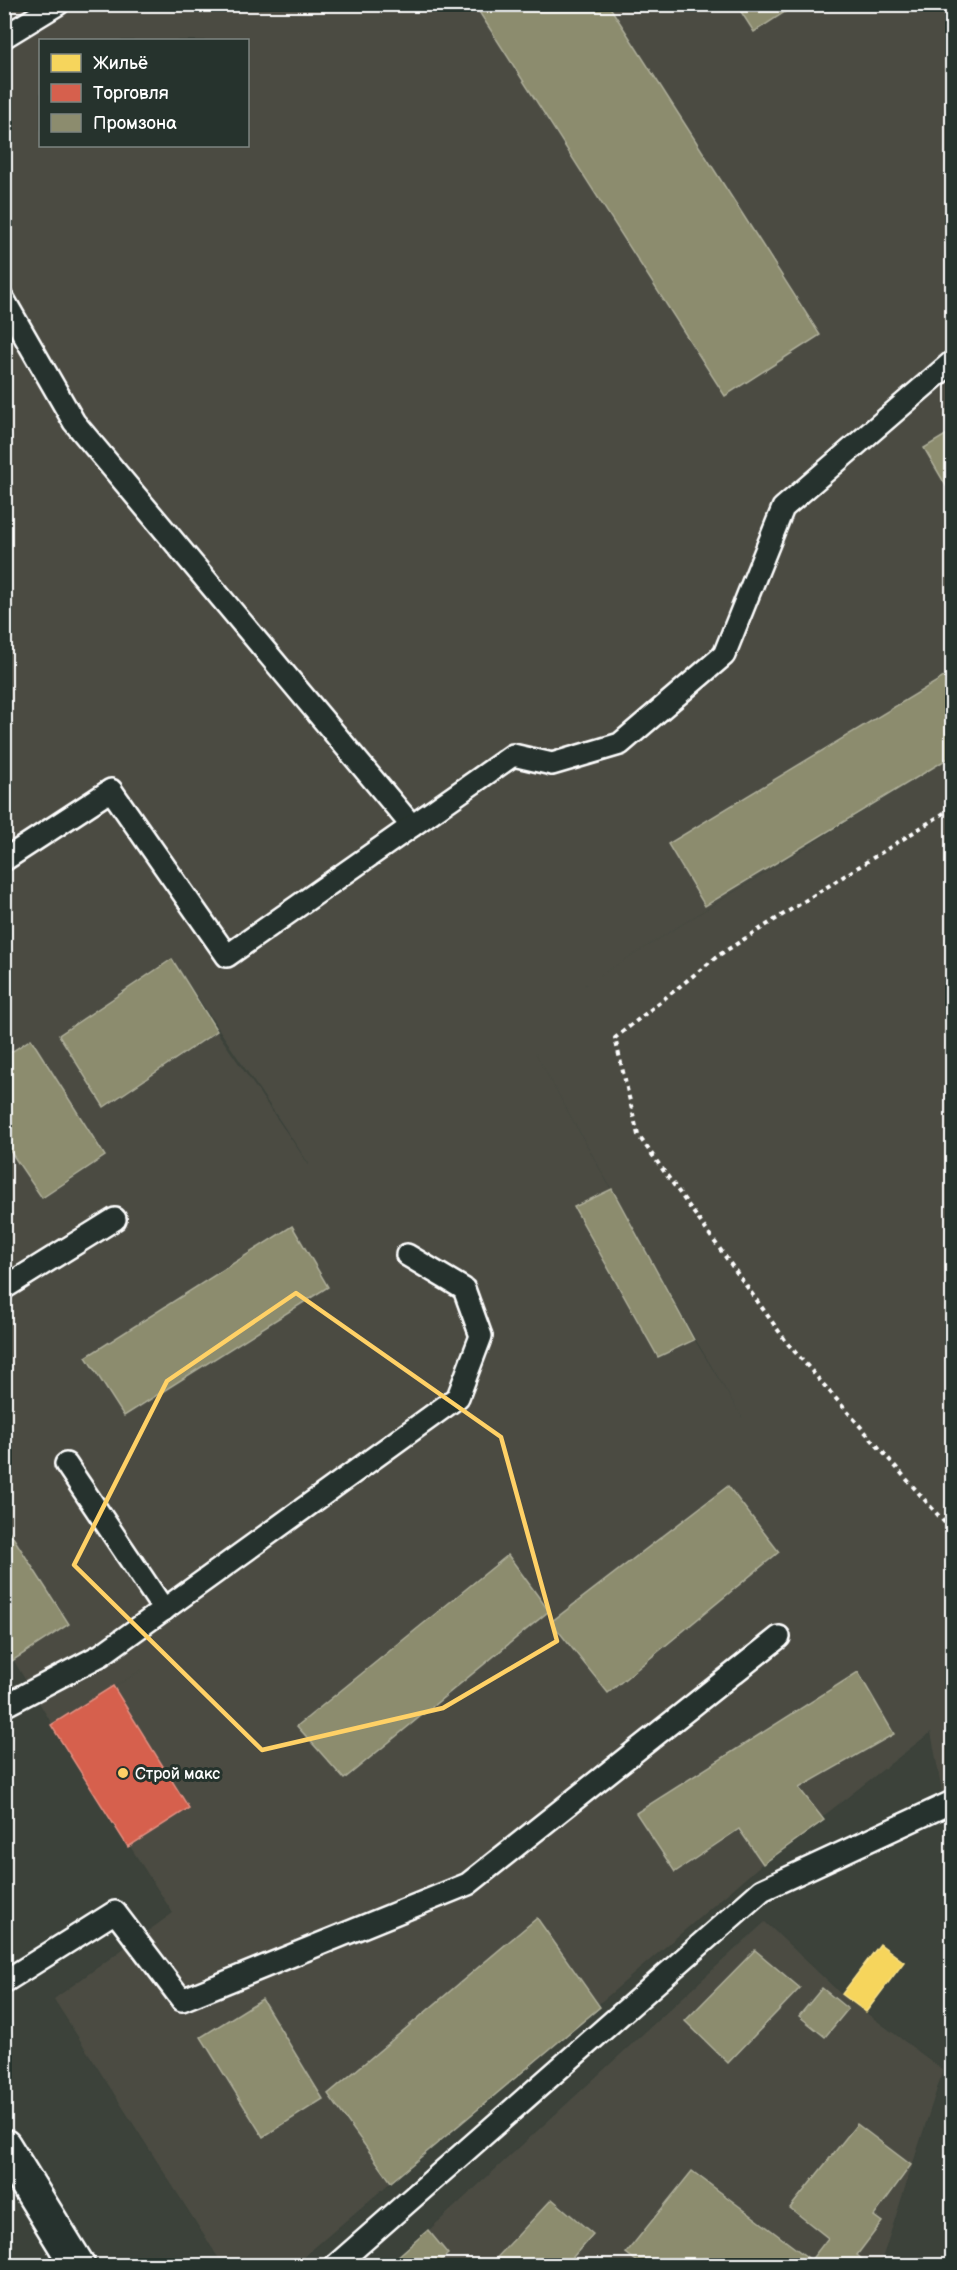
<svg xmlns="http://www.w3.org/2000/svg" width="957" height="2270" font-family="'Balsamiq Sans',sans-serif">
	<rect width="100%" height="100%" fill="#3c423a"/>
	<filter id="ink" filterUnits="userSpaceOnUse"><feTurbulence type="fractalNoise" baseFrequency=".0167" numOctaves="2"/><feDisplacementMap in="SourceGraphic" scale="12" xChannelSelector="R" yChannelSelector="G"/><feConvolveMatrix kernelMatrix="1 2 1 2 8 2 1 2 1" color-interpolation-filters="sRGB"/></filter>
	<g filter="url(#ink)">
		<!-- built -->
		<g fill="#4b4c43" fill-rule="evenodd">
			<path d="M5,5H952V755L585,985L952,756V1845L931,1732L763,1863L294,2265H223L54,1999L173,1913L52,1725L147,1667L52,1724L5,1646ZM40,40H248V146H40ZM172,959L309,1164V1165L217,1032ZM531,1045L694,1337L742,1417L694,1339Z"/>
			<polygon points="765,1922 842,1995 943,2070 880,2265 390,2266"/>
		</g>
		<!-- homes -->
		<polygon fill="#f6d55c" stroke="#f9e28d" stroke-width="1.5" points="880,1944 904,1962 866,2012 842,1994"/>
		<!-- shops -->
		<polygon fill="#d6604d" stroke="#e29082" stroke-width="1.5" points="113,1686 189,1808 128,1847 51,1725"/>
		<!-- industry -->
		<g fill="#8c8c6e" stroke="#aeae9a" stroke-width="1.5">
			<polygon points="474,4 608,4 820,335 725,396"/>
			<polygon points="736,4 797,4 754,32"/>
			<polygon points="952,431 952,496 924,448"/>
			<polygon points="952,672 952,756 705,906 668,844"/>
			<polygon points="172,959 217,1031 104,1107 59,1035"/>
			<polygon points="31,1039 105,1156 42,1198 4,1142 4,1057"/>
			<polygon points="612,1189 694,1340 658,1357 574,1207"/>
			<polygon points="292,1226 328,1287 124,1416 86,1357"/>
			<polygon points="728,1486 779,1552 608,1693 551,1622"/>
			<polygon points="9,1531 69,1624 12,1661 4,1648 4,1534"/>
			<polygon points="508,1555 549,1611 344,1779 297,1726"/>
			<polygon points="858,1672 894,1734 799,1788 824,1820 763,1864 739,1829 675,1872 636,1813"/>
			<polygon points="537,1918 600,2007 391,2182 328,2094"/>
			<polygon points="755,1950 800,1988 728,2063 685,2021"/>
			<polygon points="822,1988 848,2009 825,2037 799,2016"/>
			<polygon points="262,1999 323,2099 263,2137 201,2037"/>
			<polygon points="857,2124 911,2165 874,2216 882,2222 857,2255 870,2266 643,2266 626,2253 692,2171 811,2260 828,2238 790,2208"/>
			<polygon points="552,2199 593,2234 573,2257 581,2266 489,2266"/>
			<polygon points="428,2230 448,2254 435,2266 387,2266"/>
		</g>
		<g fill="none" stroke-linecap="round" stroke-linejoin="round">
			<!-- lane casing -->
			<g stroke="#fff" stroke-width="26">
				<g id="lane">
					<polyline points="4,37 58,4"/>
					<polyline points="4,300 74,422 412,826"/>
					<polyline points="4,860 111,790 227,956 513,755 552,764 620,744 724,655 783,508 952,362"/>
					<polyline points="4,1288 115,1219"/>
					<polyline points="66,1464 164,1610"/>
					<polyline points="4,1706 101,1655 458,1397 481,1336 464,1289 407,1255"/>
					<polyline points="4,1982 115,1912 182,2000 468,1884 779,1637"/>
					<polyline points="335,2266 762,1890 952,1802"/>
				</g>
			</g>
			<!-- secondary casing -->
			<g stroke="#fff" stroke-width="38">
				<polyline id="secondary" points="4,2146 78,2266"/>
			</g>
			<!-- path -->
			<polyline stroke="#fff" stroke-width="4" stroke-dasharray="4.5 4.5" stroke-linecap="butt" points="952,808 719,955 615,1038 638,1135 788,1344 952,1531"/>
			<!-- lane -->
			<use href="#lane" stroke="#26332d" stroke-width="21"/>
			<!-- secondary -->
			<use href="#secondary" stroke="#26332d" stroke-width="33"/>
		</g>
	</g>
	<!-- marked area -->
	<path fill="none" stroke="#ffd166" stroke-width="4.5" stroke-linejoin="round" d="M296,1293L501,1437L557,1641L443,1708L262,1750L74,1565L167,1381Z"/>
	<!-- markers -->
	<circle fill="#ffd166" stroke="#26332d" stroke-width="2" cx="123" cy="1773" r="6"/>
	<g text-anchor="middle" stroke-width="6" stroke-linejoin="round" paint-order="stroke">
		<!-- poi labels -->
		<g font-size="16" fill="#fff" stroke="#26332d" text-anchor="start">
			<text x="135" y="1779">Строй макс</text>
		</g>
	</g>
	<!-- margin -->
	<rect width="957" height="2270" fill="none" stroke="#26332d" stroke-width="24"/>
	<rect x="12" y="12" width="933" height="2246" fill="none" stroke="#fff" stroke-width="2" filter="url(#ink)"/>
	<!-- legend -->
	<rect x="39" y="39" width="210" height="108" fill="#26332d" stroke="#7d8581" stroke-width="1.5"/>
	<rect x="51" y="54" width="30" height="18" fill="#f6d55c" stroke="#7d8581" stroke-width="1.5"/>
	<text x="93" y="69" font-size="18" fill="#ffffff">Жильё</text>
	<rect x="51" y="84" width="30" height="18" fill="#d6604d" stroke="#7d8581" stroke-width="1.5"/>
	<text x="93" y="99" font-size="18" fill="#ffffff">Торговля</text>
	<rect x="51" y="114" width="30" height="18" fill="#8c8c6e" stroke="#7d8581" stroke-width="1.5"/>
	<text x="93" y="129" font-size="18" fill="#ffffff">Промзона</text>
</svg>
